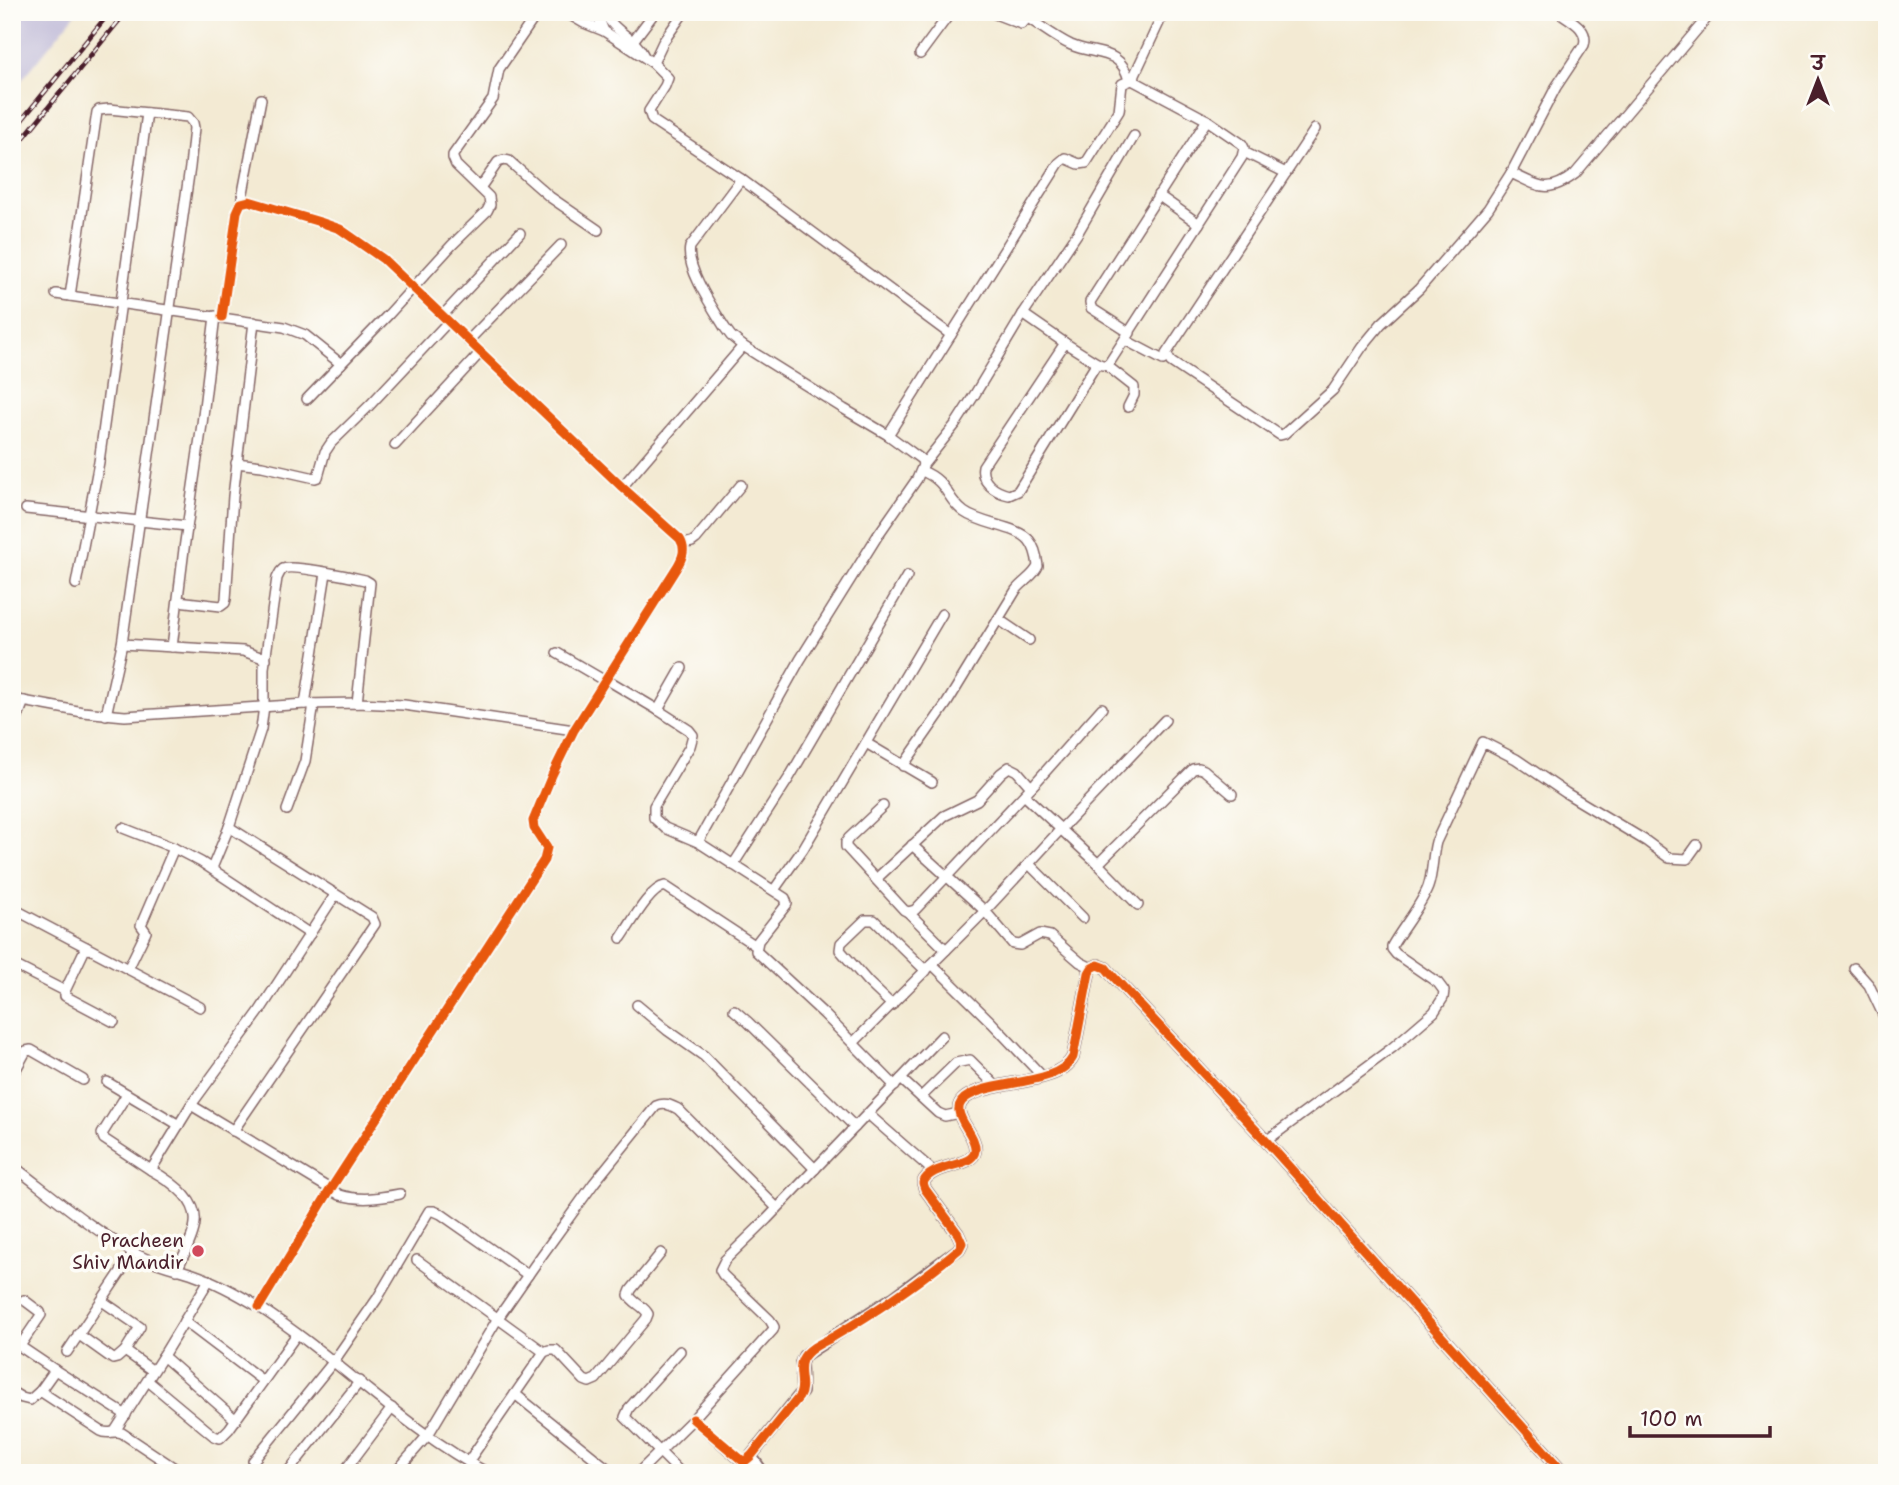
<svg xmlns="http://www.w3.org/2000/svg" width="1899" height="1485" font-family="'Shantell Sans','Playpen Sans Deva',sans-serif">
	<rect width="100%" height="100%" fill="#fdfcf7"/>
	<filter id="ink" filterUnits="userSpaceOnUse"><feTurbulence type="fractalNoise" baseFrequency=".0143" numOctaves="2"/><feDisplacementMap in="SourceGraphic" scale="14" xChannelSelector="R" yChannelSelector="G"/><feConvolveMatrix kernelMatrix="1 2 1 2 8 2 1 2 1" color-interpolation-filters="sRGB"/></filter>
	<filter id="wash" filterUnits="userSpaceOnUse"><feTurbulence type="fractalNoise" baseFrequency=".00686" numOctaves="4" result="noise"/><feDisplacementMap in="SourceGraphic" scale="28" xChannelSelector="R" yChannelSelector="G"/><feGaussianBlur stdDeviation="1.57" result="paint"/><feColorMatrix in="noise" values="0 0 0 0 0 0 0 0 0 0 0 0 0 0 0 0 0 1.4 0 .05"/><feComposite in="paint" operator="in"/></filter>
	<g filter="url(#wash)">
		<rect width="100%" height="100%" fill="#f3ead3"/>
		<!-- industrial -->
		<polygon fill="#c5c0da" points="12,12 77,12 12,92"/>
	</g>
	<g filter="url(#ink)">
		<g fill="none" stroke-linecap="round" stroke-linejoin="round">
			<!-- minor casing -->
			<g stroke="#856666" stroke-width="12">
				<g id="minor">
					<polyline points="565,12 584,23 604,31"/>
					<polyline points="596,12 604,31 653,63 668,78 665,86 649,111 652,120 741,179 951,335"/>
					<path d="M605,12C614,34 635,36 644,56"/>
					<polyline points="990,12 1021,24 1024,22 1032,12"/>
					<path d="M1028,18C1042,27 1056,38 1071,45C1096,56 1120,47 1129,80"/>
					<polyline points="633,41 655,12"/>
					<polyline points="920,54 951,12"/>
					<polyline points="653,63 663,42 684,12"/>
					<path d="M1315,129L1166,354L1171,362L1280,435L1284,434L1333,390L1362,347L1381,324L1419,289L1488,209L1511,173L1556,87L1584,45C1589,29 1572,21 1559,12"/>
					<polyline points="1244,152 1286,173"/>
					<path d="M1511,173C1539,186 1547,195 1575,174L1712,12"/>
					<polyline points="480,188 498,162 504,160 509,161 550,197 598,230"/>
					<polyline points="1158,195 1199,224"/>
					<polyline points="241,203 261,99"/>
					<polyline points="56,294 284,327 305,335 341,364"/>
					<polyline points="70,296 97,112 99,110 109,109 188,117 193,123 194,128 190,167 122,644 106,715"/>
					<polyline points="1023,314 1065,343 1097,363 1102,365 1108,365 1242,157 1244,148 1242,144 1207,120 1134,81 1135,74 1164,12"/>
					<polyline points="442,316 520,233"/>
					<path d="M222,317L237,212L241,203L249,201L320,222L340,229L383,259L622,487L680,539C686,549 683,557 677,567L574,730L552,775L533,821L534,828L547,848L544,860L330,1190L259,1307"/>
					<polyline points="1130,333 1091,308 1090,302 1207,120"/>
					<polyline points="1125,340 1163,360"/>
					<polyline points="468,341 561,245"/>
					<path d="M1065,343L983,466C980,482 995,492 1009,495L1018,491L1097,363"/>
					<polyline points="1106,365 1134,387 1134,395 1128,407"/>
					<polyline points="307,399 389,314 452,245 487,211 490,205 489,197 456,165 453,158 453,155 493,99 499,69 538,12"/>
					<polyline points="888,435 1059,163 1065,158 1079,164 1086,163 1119,111 1122,84 1134,79"/>
					<polyline points="395,445 480,353"/>
					<polyline points="236,463 262,466 315,478 318,477 325,452 331,443 369,406 448,322"/>
					<polyline points="923,465 955,425 975,394 1023,314 1077,234 1134,136"/>
					<polyline points="622,487 743,346"/>
					<polyline points="26,509 187,526"/>
					<polyline points="683,544 692,542 696,539 741,485"/>
					<polyline points="76,584 99,462 147,113"/>
					<polyline points="178,601 221,606 225,603 226,599 233,496 254,322"/>
					<polyline points="998,619 1029,640"/>
					<polyline points="122,644 243,651 266,659"/>
					<polyline points="172,647 184,549 202,424 215,316"/>
					<polyline points="557,653 605,681"/>
					<polyline points="606,679 658,710 689,730 693,735 690,746 654,806 654,818 665,828 698,842 785,898 787,904 758,941 756,951 824,1014 895,1086"/>
					<polyline points="12,699 83,712 125,716 305,704 357,703 404,705 574,730"/>
					<polyline points="305,704 326,573"/>
					<polyline points="658,710 682,668"/>
					<polyline points="12,732 24,701"/>
					<polyline points="866,743 932,782"/>
					<path d="M903,766L947,703L1016,590C1023,581 1034,576 1038,566C1037,557 1035,547 1029,540C1017,526 982,525 964,512C945,498 949,482 922,471"/>
					<polyline points="1024,795 1094,860 1138,905"/>
					<polyline points="883,806 849,838 846,842 846,847 904,910 908,912 946,950"/>
					<polyline points="287,810 305,761 314,704"/>
					<polyline points="229,827 372,917 375,924 233,1131"/>
					<polyline points="123,828 174,848 201,862 310,934"/>
					<path d="M698,842L800,660L878,535L917,479L923,465L922,460L918,457L888,435L844,409L743,346L731,336L725,328C714,310 685,267 690,247L741,179"/>
					<polyline points="912,845 985,911 1013,944 1020,945 1040,934 1050,936 1080,962 1092,968"/>
					<polyline points="1029,864 1083,918"/>
					<polyline points="1098,864 1193,769 1199,768 1204,770 1232,794"/>
					<polyline points="733,865 789,778 907,576"/>
					<path d="M212,868L229,827L261,729L264,706V668L277,578C279,575 279,572 283,569C291,564 352,577 365,580L370,583L357,703"/>
					<polyline points="876,879 944,816 977,800 1001,773 1009,767 1017,771 1031,787"/>
					<polyline points="774,890 803,849 942,614"/>
					<polyline points="12,908 200,1007"/>
					<polyline points="908,912 915,910 1036,782 1102,708"/>
					<path d="M621,938C631,924 649,889 665,886L756,946"/>
					<polyline points="86,947 65,991 65,996 114,1022"/>
					<polyline points="12,964 65,991"/>
					<polyline points="932,964 992,1023 1043,1077"/>
					<polyline points="1854,968 1869,985 1887,1023"/>
					<polyline points="128,969 146,932 141,925 174,848"/>
					<polyline points="637,1005 667,1030 704,1056 815,1169"/>
					<polyline points="892,1005 868,982 840,950 841,943 865,920 874,920 926,971"/>
					<polyline points="734,1010 748,1022 855,1127"/>
					<polyline points="853,1043 985,911 1061,829 1165,720"/>
					<polyline points="12,1070 16,1069 26,1051 31,1050 83,1080"/>
					<polyline points="901,1079 938,1113 945,1116 959,1113"/>
					<polyline points="107,1082 179,1125"/>
					<polyline points="127,1094 102,1134 104,1139 151,1170"/>
					<polyline points="921,1097 956,1063 970,1060 996,1086"/>
					<path d="M191,1105L340,1195C361,1201 379,1198 400,1194"/>
					<polyline points="868,1114 933,1171"/>
					<path d="M1266,1141L1392,1048L1434,1012L1443,998L1444,991L1438,983L1396,954L1392,949V946C1402,928 1421,906 1428,887C1433,873 1432,857 1436,842L1483,742L1516,759L1566,793L1646,841L1669,858L1687,859L1697,845"/>
					<path d="M12,1165C53,1196 92,1230 138,1255C155,1264 174,1268 193,1274C216,1282 238,1294 259,1307C338,1358 404,1429 488,1473"/>
					<polyline points="417,1260 544,1352"/>
					<path d="M177,1270C183,1256 194,1237 195,1223C198,1199 169,1180 151,1170L191,1105L259,1012L335,895"/>
					<polyline points="184,1321 263,1381"/>
					<polyline points="78,1334 113,1359 117,1358 125,1351 140,1327 102,1301"/>
					<polyline points="12,1341 55,1370 126,1415"/>
					<polyline points="20,1346 41,1315 40,1312 24,1300"/>
					<polyline points="125,1351 153,1371"/>
					<polyline points="680,1351 629,1408 625,1417 681,1473"/>
					<polyline points="67,1352 134,1252"/>
					<polyline points="163,1356 236,1420"/>
					<polyline points="148,1381 214,1436 220,1438 229,1429 297,1334"/>
					<path d="M40,1391L101,1431C108,1435 114,1430 122,1433L182,1473"/>
					<polyline points="12,1392 22,1398 30,1400 40,1391 55,1370"/>
					<polyline points="515,1394 613,1473"/>
					<polyline points="693,1419 741,1461 744,1462 751,1456"/>
					<polyline points="115,1431 163,1356 209,1280"/>
					<polyline points="253,1461 334,1361 377,1299 429,1211 434,1211 441,1214 528,1275"/>
					<path d="M468,1462L544,1352L549,1350H556L584,1380L589,1382L596,1379L646,1319L648,1314C644,1306 633,1303 629,1295L631,1290L661,1253"/>
					<polyline points="97,1473 97,1472"/>
					<polyline points="287,1473 360,1381"/>
					<polyline points="343,1473 392,1408"/>
					<path d="M395,1473L428,1435L498,1318L537,1262L594,1183L656,1106C665,1102 670,1105 678,1109L777,1208"/>
					<polyline points="638,1473 693,1419 773,1330 774,1327 770,1320 723,1275 720,1270 725,1260 767,1219 942,1036"/>
				</g>
			</g>
			<!-- tertiary casing -->
			<g stroke="#856666" stroke-width="14">
				<path id="tertiary" d="M763,1473L751,1456L802,1392L801,1363L804,1356L809,1352L893,1298L959,1249L962,1243L958,1234L925,1189L923,1183C931,1163 973,1168 975,1151C978,1132 941,1110 970,1095C997,1080 1059,1085 1073,1057L1089,973L1092,968L1098,965L1106,968L1110,973L1266,1141L1564,1473"/>
			</g>
			<!-- minor -->
			<use href="#minor" stroke="#fff" stroke-width="9"/>
			<!-- tertiary -->
			<use href="#tertiary" stroke="#fff" stroke-width="10"/>
			<!-- rail casing -->
			<g stroke="#4a1f2b" stroke-width="5">
				<g id="rail">
					<polyline points="12,132 110,12"/>
					<polyline points="12,152 126,12"/>
				</g>
			</g>
			<!-- rail -->
			<use href="#rail" stroke="#fdfcf7" stroke-width="2.5" stroke-dasharray="8" stroke-linecap="butt"/>
			<!-- cycleway casing -->
			<g stroke="#fdfcf7" stroke-width="13">
				<g id="cycleway">
					<path d="M222,317L237,212L241,203L249,201L320,222L340,229L383,259L622,487L680,539C686,549 683,557 677,567L574,730L552,775L533,821L534,828L547,848L544,860L330,1190L259,1307"/>
					<path d="M693,1419L744,1462L751,1456L799,1397C806,1385 797,1372 802,1360C807,1349 823,1342 833,1337C877,1311 920,1282 959,1249L962,1243L958,1234L925,1189L923,1183C931,1163 973,1168 975,1151C978,1132 941,1110 970,1095C997,1080 1059,1085 1073,1057L1089,973L1092,968L1098,965L1106,968L1110,973L1266,1141L1564,1473"/>
				</g>
			</g>
			<!-- cycleway -->
			<use href="#cycleway" stroke="#e8590c" stroke-width="9"/>
		</g>
	</g>
	<!-- markers -->
	<circle fill="#d1495b" stroke="#fdfcf7" stroke-width="2.5" cx="198" cy="1251" r="7"/>
	<g text-anchor="middle" stroke-width="7" stroke-linejoin="round" paint-order="stroke">
		<!-- poi labels -->
		<g font-size="19" fill="#4a1f2b" stroke="#fdfcf7" text-anchor="end">
			<text x="184" y="1247">Pracheen<tspan x="184" dy="22">Shiv Mandir</tspan></text>
		</g>
	</g>
	<!-- margin -->
	<rect width="1899" height="1485" fill="none" stroke="#fdfcf7" stroke-width="42"/>
	<!-- north arrow -->
	<g transform="translate(1818 80)" stroke="#fdfcf7" stroke-width="5" paint-order="stroke">
	<path d="M0-5L12 26L0 18L-12 26Z" fill="#4a1f2b"/>
	<text y="-10" font-size="19" font-weight="bold" text-anchor="middle" fill="#4a1f2b">उ</text>
	</g>
	<!-- scale -->
	<path d="M1630 1426v10h140v-10" fill="none" stroke="#4a1f2b" stroke-width="3.5"/>
	<text x="1640" y="1426" font-size="21" fill="#4a1f2b" stroke="#fdfcf7" stroke-width="5" paint-order="stroke">100 m</text>
</svg>
